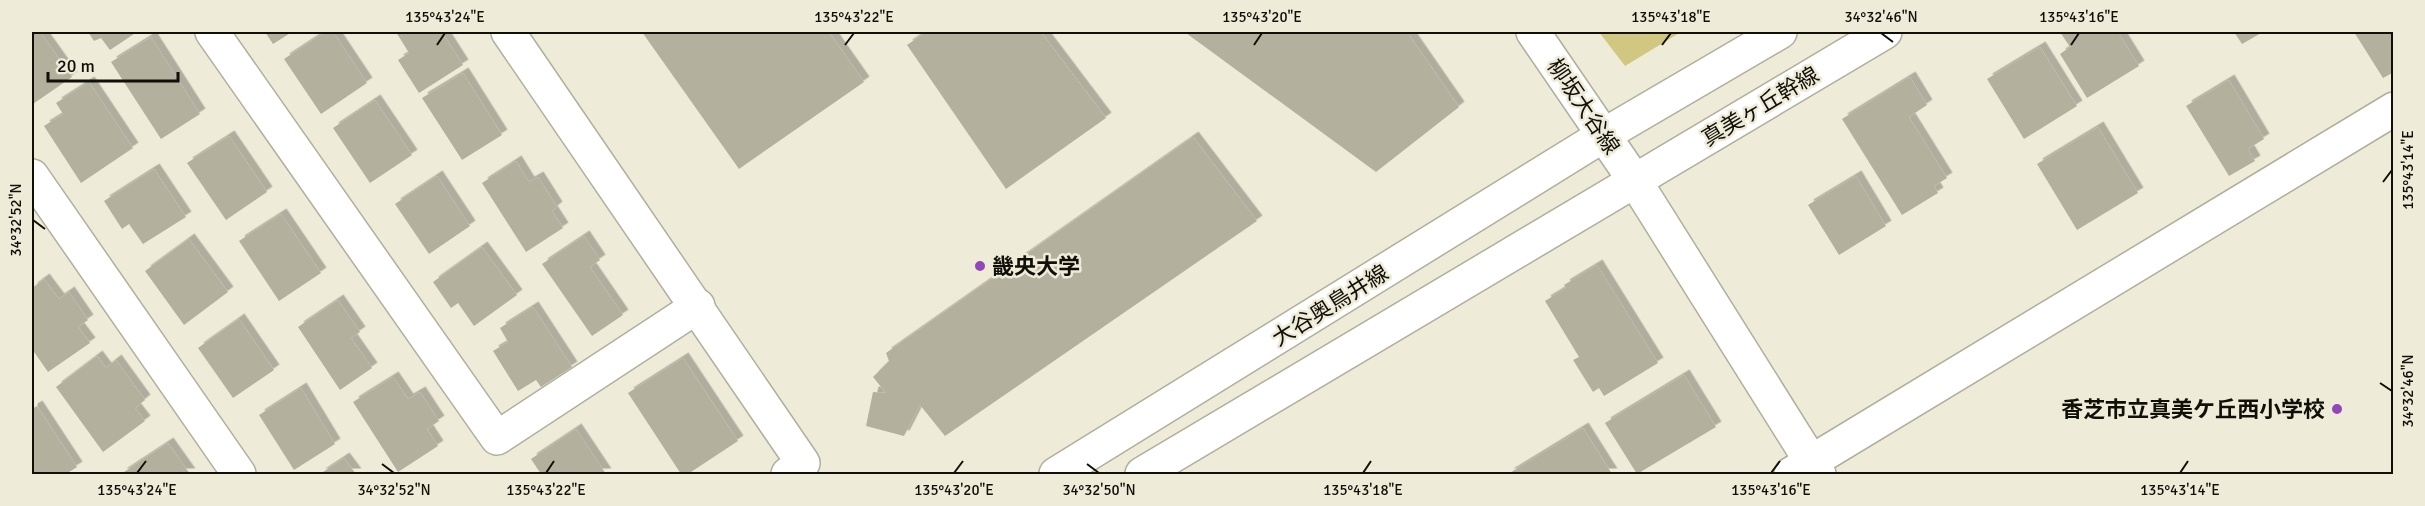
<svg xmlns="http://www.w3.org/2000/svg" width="2425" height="506" font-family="Signika,'Noto Sans JP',sans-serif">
	<defs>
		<filter id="shadow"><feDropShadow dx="5.5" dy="-5.5" stdDeviation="0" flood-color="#0004"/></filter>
	</defs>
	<rect width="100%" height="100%" fill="#eeecd8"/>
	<!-- green -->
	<polygon fill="#d1c781" points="1599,32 1681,32 1625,66"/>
	<!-- building -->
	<g fill="#b3b19e" filter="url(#shadow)">
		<polygon points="32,32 40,32 72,77 33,104"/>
		<polygon points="88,32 137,32 110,50 101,38 94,41"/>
		<polygon points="265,32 292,32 273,44"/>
		<polygon points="325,32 333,32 367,83 321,114 284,59"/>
		<polygon points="396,32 442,32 463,65 419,93 398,60 409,53"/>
		<polygon points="642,32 829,32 864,82 739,169"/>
		<polygon points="926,32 1041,32 1106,118 1006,189 907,45"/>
		<polygon points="1188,32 1407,32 1459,107 1376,172 1186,33"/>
		<polygon points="2060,32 2118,32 2139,66 2087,98 2060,54 2070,47"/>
		<polygon points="2234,32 2263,32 2242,44"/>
		<polygon points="2354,32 2394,32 2394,72 2383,78"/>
		<polygon points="151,37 200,114 161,139 111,62"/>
		<polygon points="2040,47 2077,106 2024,139 1987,79"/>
		<polygon points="463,73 502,135 462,160 422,98"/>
		<polygon points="1910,77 1927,105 1909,117 1947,178 1934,186 1938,193 1902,215 1842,119"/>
		<polygon points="2229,80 2264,139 2248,149 2255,161 2229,176 2186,106"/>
		<polygon points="89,82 133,148 81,183 44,126 63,114 56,103"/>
		<polygon points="375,100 412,155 370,183 333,128"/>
		<polygon points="2098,127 2138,193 2077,230 2037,164"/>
		<polygon points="229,136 267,192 226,220 187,163"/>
		<polygon points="1193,137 1257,221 945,436 920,405 904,436 866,426 873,392 886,393 873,377 889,361 886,353"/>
		<polygon points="516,161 529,182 538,177 557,207 552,211 563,228 526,252 482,183"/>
		<polygon points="154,169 186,217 143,244 129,224 122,229 104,201"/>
		<polygon points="437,176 470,226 429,254 395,204"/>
		<polygon points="1856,176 1886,226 1839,255 1808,205"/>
		<polygon points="281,214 321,273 279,301 239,241"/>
		<polygon points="584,236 600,260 590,267 623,315 592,336 542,264"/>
		<polygon points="189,239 228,292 184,325 145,271"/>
		<polygon points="482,247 517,295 474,326 458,303 451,308 433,282"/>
		<polygon points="1597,265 1658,363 1604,396 1599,388 1593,392 1573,360 1579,357 1545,301 1566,288 1564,285"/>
		<polygon points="44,279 59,299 69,292 88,320 78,327 90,343 48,372 32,349 32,288"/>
		<polygon points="338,300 360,332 351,338 372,368 340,390 298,327"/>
		<polygon points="533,307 572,367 541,387 536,380 518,391 493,351 508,342 500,328"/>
		<polygon points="239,319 274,370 233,398 198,348"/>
		<polygon points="97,356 106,368 116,360 145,400 135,408 145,421 103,452 56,387"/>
		<polygon points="683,358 738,441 688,474 681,474 628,393"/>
		<polygon points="1684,375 1716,427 1637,474 1605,423"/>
		<polygon points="393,377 408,399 420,392 439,421 427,429 438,446 398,472 353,402"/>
		<polygon points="301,388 335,444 294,470 259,415"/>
		<polygon points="37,406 77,467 66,474 32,474 32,409"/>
		<polygon points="1583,428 1612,474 1508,474"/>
		<polygon points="576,429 606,474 541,474 531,459"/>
		<polygon points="168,443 190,474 121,474"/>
		<polygon points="344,458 356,474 320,474"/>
	</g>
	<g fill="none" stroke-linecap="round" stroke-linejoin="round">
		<!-- minor casing -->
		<g stroke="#b1af9c" stroke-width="36">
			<g id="minor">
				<polyline points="212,32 497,438 698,306"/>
				<polyline points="508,32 803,463 788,474"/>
				<polyline points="32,176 239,474"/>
				<polyline points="1635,181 1819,474"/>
				<polyline points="1791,474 2394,109"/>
			</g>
		</g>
		<!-- tertiary casing -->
		<g stroke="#b1af9c" stroke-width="36">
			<g id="tertiary">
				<polyline points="1533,32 1635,181"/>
				<polyline points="1056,474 1604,135 1780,32"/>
				<polyline points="1142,474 1885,32"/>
			</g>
		</g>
		<!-- minor -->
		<use href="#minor" stroke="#fff" stroke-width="33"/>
		<!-- tertiary -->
		<use href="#tertiary" stroke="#fff" stroke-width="33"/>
	</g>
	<!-- ticks -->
	<path fill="none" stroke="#100f08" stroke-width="2" d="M1881,33L1893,42M437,45L445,33M845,45L854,33M1254,45L1262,33M1662,45L1671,33M2071,45L2079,33M2383,182L2392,170M33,220L45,229M2380,383L2392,391M382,464L394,473M1087,464L1099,473M137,473L146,461M546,473L554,461M954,473L963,461M1363,473L1371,461M1771,473L1780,461M2180,473L2188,461"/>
	<!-- markers -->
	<g fill="#9146b9" stroke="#eeecd8" stroke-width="2">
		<circle cx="980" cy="266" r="6"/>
		<circle cx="2337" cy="409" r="6"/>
	</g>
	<g text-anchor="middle" stroke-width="5" stroke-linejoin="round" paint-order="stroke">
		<!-- street labels -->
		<g font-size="22" fill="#100f08" stroke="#eeecd8">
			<text transform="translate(1584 106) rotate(56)" y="8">柳坂大谷線</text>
			<text transform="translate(1760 106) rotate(-31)" y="8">真美ヶ丘幹線</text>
			<text transform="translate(1330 305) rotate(-32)" y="8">大谷奥鳥井線</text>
		</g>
		<!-- poi labels -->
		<g font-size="22" font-weight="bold" fill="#100f08" stroke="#eeecd8" text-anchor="start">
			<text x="992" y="274">畿央大学</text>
			<text x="2325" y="417" text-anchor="end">香芝市立真美ケ丘西小学校</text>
		</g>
	</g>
	<!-- border -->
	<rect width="2425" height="506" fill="none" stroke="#eeecd8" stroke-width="66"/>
	<!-- scale -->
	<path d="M48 72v9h130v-9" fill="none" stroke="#100f08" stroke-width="3"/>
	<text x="57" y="72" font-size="18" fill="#100f08" stroke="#eeecd8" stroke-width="4.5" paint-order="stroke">20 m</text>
	<rect x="33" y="33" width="2359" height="440" fill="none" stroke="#100f08" stroke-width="2"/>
	<g font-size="15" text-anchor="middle" fill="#100f08">
		<text x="445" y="22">135°43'24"E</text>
		<text x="854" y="22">135°43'22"E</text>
		<text x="1262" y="22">135°43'20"E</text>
		<text x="1671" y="22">135°43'18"E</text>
		<text x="1881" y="22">34°32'46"N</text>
		<text x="2079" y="22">135°43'16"E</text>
		<text transform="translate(2408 170) rotate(-90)" y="5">135°43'14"E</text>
		<text transform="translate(16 220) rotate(-90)" y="5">34°32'52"N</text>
		<text transform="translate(2408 391) rotate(-90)" y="5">34°32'46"N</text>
		<text x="137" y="495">135°43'24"E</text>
		<text x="394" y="495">34°32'52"N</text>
		<text x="546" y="495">135°43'22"E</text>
		<text x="954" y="495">135°43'20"E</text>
		<text x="1099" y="495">34°32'50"N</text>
		<text x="1363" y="495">135°43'18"E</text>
		<text x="1771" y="495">135°43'16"E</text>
		<text x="2180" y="495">135°43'14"E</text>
	</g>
</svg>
